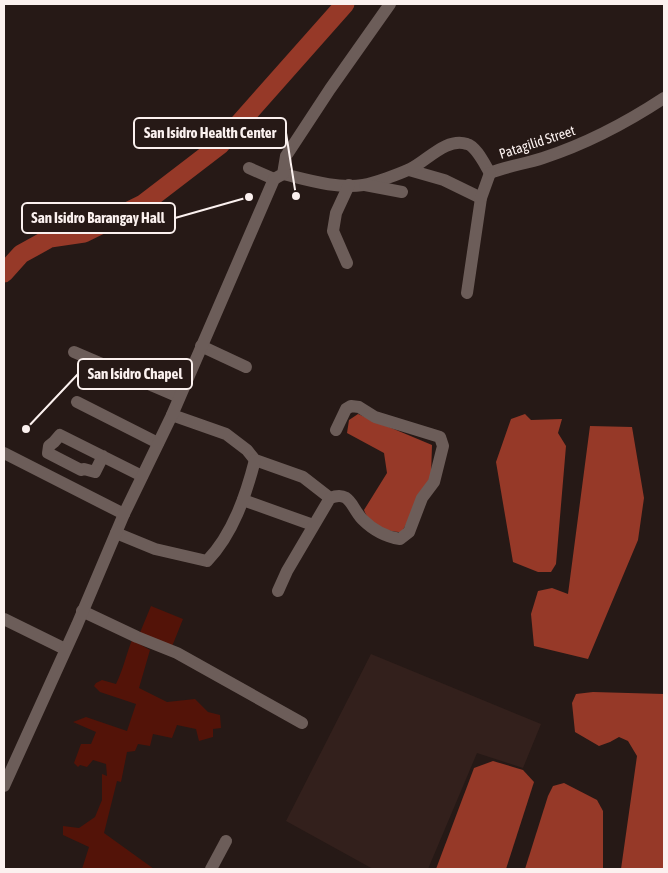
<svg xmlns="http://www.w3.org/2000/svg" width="668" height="873" font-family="'Asap Condensed',sans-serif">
	<rect width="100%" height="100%" fill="#261916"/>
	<!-- built -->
	<polygon fill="#33201c" points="371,654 541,724 523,768 477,753 428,869 373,869 286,821"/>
	<!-- green -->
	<g fill="#531308">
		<polygon points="151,606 183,619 171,649 139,635"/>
		<path d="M132,640L150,650L139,688L167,702L195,699L208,712L220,715L221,728L213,729V737L199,741L196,729L177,725L172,738L153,734L150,746L138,744L135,751L127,752L121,782L117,781L104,833L154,869H82L89,847L63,835V826L79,828L95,817L102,800V774L107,776L106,764L93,760L87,767L80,765L78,767L74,763L81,744H91L96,732L73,722L86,717L127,731L136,704L100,692L94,686L96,683L102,680L116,684C123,670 126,655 132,640Z"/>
	</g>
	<!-- water -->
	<g fill="#963928">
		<path d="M358,414L432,445L431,476L402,532C386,532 370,526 364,510L387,473L384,453L347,433L349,420Z"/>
		<polygon points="525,414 531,420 562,419 558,433 566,446 556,564 551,572 538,572 513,562 496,462 511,419"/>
		<polygon points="590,426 632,427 644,498 638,540 588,659 534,646 531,614 538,591 552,588 568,594"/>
		<polygon points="593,692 664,694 664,869 621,869 637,756 628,741 619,737 610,742 599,746 575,732 572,703 576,694"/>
		<polygon points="493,761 523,770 534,782 506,869 436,869 474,768"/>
		<polygon points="564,783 597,800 603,811 603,869 525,869 548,796 553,786"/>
	</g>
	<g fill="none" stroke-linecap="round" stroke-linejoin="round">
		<!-- river -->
		<polyline stroke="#963928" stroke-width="19" points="4,273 21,254 50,238 84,233 143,204 220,145 345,4"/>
		<!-- minor -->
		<g stroke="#6c5d59" stroke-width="12">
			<polyline points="249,168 274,179"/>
			<polyline points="409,170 444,180 481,198"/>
			<path d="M283,174C308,180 337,189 363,185C375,183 399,174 410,169C427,161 446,137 467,144C476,146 485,165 490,173C507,166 525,164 543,158C586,144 626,123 664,98"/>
			<polyline points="365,185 402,192"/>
			<polyline points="347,263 333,231 336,213 349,185"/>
			<polyline points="467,293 481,198 490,173"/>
			<polyline points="201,346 246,367"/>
			<polyline points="74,352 179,397"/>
			<polyline points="77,402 158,443"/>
			<polyline points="172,415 226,434 247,450 255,460 303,477 330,498"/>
			<polyline points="4,453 124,514"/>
			<polyline points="103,456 95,472 84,469 81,470 48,453 49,446 54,442 60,435 142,476"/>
			<polyline points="243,500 313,525"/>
			<path d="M116,533L155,549L207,561C233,534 246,495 255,460"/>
			<path d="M278,591L287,571L330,498C350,490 351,507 362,519C372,529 386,537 400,539L409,532L422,498L434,482L443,446L440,437L375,417L359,407L351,406L346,409L336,430"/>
			<polyline points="82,611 137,637 177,653 302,723"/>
			<polyline points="4,619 65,649"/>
			<polyline points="4,786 77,625 124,514 172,415 274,179 283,174 286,156 330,89 390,4"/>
			<polyline points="211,869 226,841"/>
		</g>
	</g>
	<g text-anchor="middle" stroke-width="4" stroke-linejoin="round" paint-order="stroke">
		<!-- street labels -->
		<g font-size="14" fill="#fbf1ef" stroke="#261916">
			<text transform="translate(537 142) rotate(-18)" y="5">Patagilid Street</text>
		</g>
	</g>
	<!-- callouts -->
	<path fill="none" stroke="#fbf1ef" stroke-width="2" d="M296 196L286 133M249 197L175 218M26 429L78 374"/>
	<g fill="#fbf1ef" stroke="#261916" stroke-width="2">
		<circle cx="296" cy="196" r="5"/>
		<circle cx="249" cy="197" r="5"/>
		<circle cx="26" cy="429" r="5"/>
	</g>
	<g fill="#261916" stroke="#fbf1ef" stroke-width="2">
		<rect x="134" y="118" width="152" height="30" rx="5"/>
		<rect x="22" y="203" width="153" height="30" rx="5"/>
		<rect x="78" y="359" width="114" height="30" rx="5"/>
	</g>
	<g font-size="15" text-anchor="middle" font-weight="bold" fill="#fbf1ef">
		<text x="210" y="138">San Isidro Health Center</text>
		<text x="98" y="223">San Isidro Barangay Hall</text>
		<text x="135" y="379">San Isidro Chapel</text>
	</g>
	<!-- border -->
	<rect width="668" height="873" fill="none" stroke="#fbf1ef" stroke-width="10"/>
</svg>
